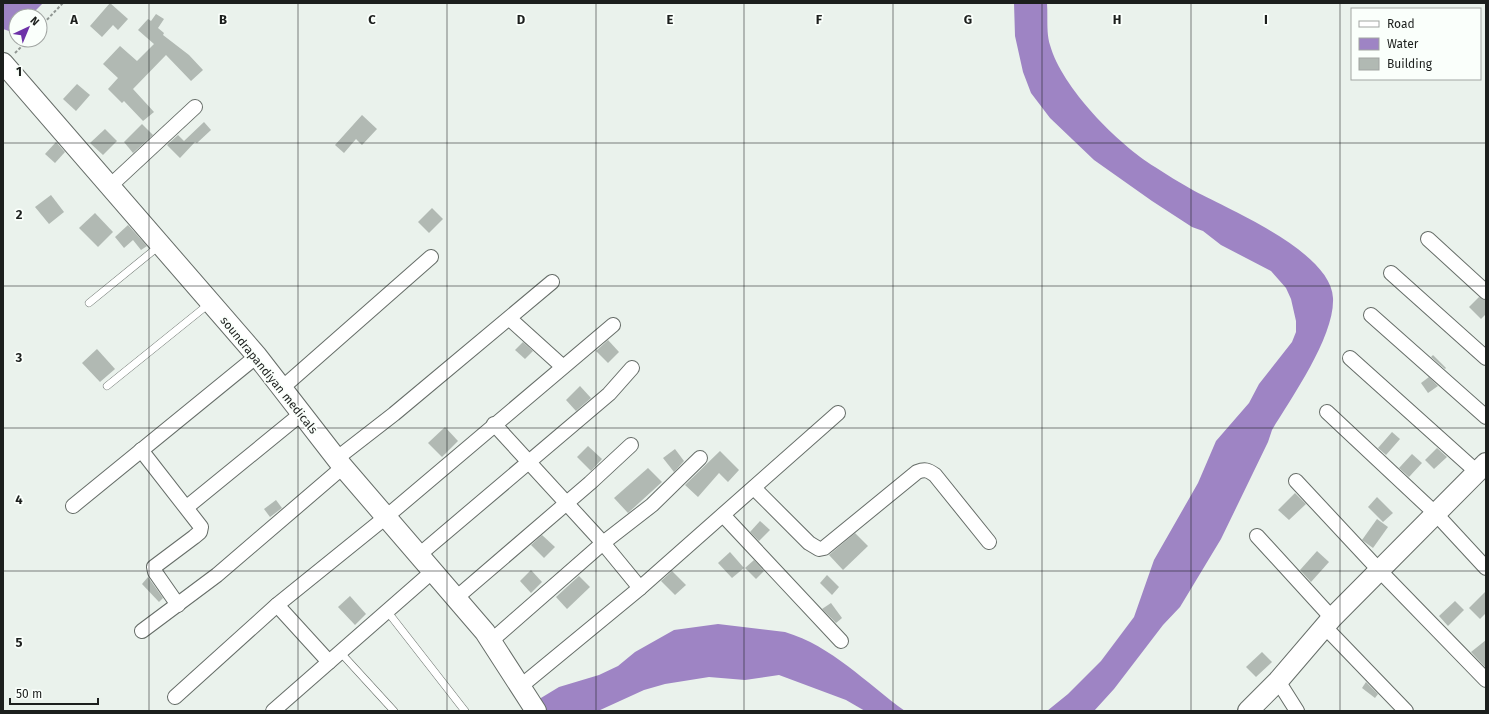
<svg xmlns="http://www.w3.org/2000/svg" width="1489" height="714" font-family="'Fira Sans',sans-serif">
	<rect width="100%" height="100%" fill="#eaf2ec"/>
	<!-- water -->
	<g fill="#9e84c4">
		<polygon points="3,3 43,3 30,16 16,16 16,29 12,32 3,29"/>
		<path d="M1014,3H1047C1048,16 1046,33 1050,45C1062,88 1118,144 1155,167C1167,175 1179,182 1191,189C1227,209 1331,251 1333,298C1335,336 1292,397 1272,430L1268,442L1221,539L1180,607L1163,625L1114,689L1094,711H1047L1068,694L1101,661L1134,617L1154,560L1198,483L1216,441L1249,403L1259,384L1292,342L1296,332V321L1291,299L1286,288L1271,271L1221,245L1203,231L1192,227L1152,201L1094,160L1050,118L1031,93L1023,72L1015,36Z"/>
		<path d="M718,624L785,632C832,646 866,683 905,711H865L846,700L779,675L745,680L709,677L665,684L644,690L598,711H524L531,704L559,687L599,675L618,666L635,652L674,630Z"/>
	</g>
	<!-- building -->
	<g fill="#b1b9b3">
		<polygon points="110,3 128,19 118,30 113,25 102,37 90,26"/>
		<polygon points="156,14 164,19 158,28 164,33 163,35 189,55 203,70 191,81 166,55 133,89 154,112 143,121 124,101 122,103 108,89 118,78 103,64 120,46 137,61 154,44 138,30 148,19 151,21"/>
		<polygon points="77,84 90,95 76,111 63,99"/>
		<polygon points="362,115 377,129 362,145 356,139 344,153 335,145"/>
		<polygon points="204,122 211,130 197,143 195,142 180,158 167,145 178,135 184,141"/>
		<polygon points="142,124 153,135 133,153 124,142"/>
		<polygon points="105,129 117,141 103,155 90,143"/>
		<polygon points="56,142 65,152 55,163 45,154"/>
		<polygon points="51,195 64,212 49,224 35,207"/>
		<polygon points="432,208 443,219 429,233 418,222"/>
		<polygon points="95,213 113,232 98,247 79,228"/>
		<polygon points="128,225 147,246 141,250 133,240 124,248 115,237"/>
		<polygon points="1479,297 1486,300 1486,314 1481,319 1469,307"/>
		<polygon points="608,340 619,352 608,363 596,351"/>
		<polygon points="523,342 533,351 525,359 515,350"/>
		<polygon points="97,349 115,369 100,382 82,363"/>
		<polygon points="1433,355 1446,368 1445,369 1431,357"/>
		<polygon points="1429,377 1438,386 1428,393 1421,383"/>
		<polygon points="580,386 591,398 576,411 566,400"/>
		<polygon points="445,427 458,441 442,457 428,443"/>
		<polygon points="1392,432 1400,439 1386,455 1378,448"/>
		<polygon points="588,446 602,459 591,471 577,457"/>
		<polygon points="1437,448 1447,457 1434,469 1425,460"/>
		<polygon points="675,449 684,461 674,472 663,458"/>
		<polygon points="720,451 739,470 728,482 719,473 698,497 685,485"/>
		<polygon points="1412,454 1422,463 1409,477 1399,468"/>
		<polygon points="648,468 662,482 628,513 614,498"/>
		<polygon points="1295,493 1306,504 1289,520 1278,510"/>
		<polygon points="1377,497 1393,513 1383,522 1368,507"/>
		<polygon points="276,500 282,508 270,517 264,509"/>
		<polygon points="1377,519 1388,527 1373,548 1362,540"/>
		<polygon points="760,521 770,530 759,541 750,532"/>
		<polygon points="855,533 868,546 843,570 829,555"/>
		<polygon points="542,535 555,547 544,558 531,545"/>
		<polygon points="1317,551 1329,562 1311,582 1300,570"/>
		<polygon points="730,552 744,568 732,578 718,563"/>
		<polygon points="754,560 764,571 756,579 745,568"/>
		<polygon points="531,570 542,582 531,593 520,581"/>
		<polygon points="672,571 686,585 675,595 661,581"/>
		<polygon points="827,575 839,587 832,595 820,583"/>
		<polygon points="579,576 590,587 567,609 556,597"/>
		<polygon points="148,577 163,598 159,602 142,584"/>
		<polygon points="1486,591 1486,613 1480,619 1469,608"/>
		<polygon points="350,596 366,614 355,625 338,607"/>
		<polygon points="1455,601 1464,610 1448,626 1439,616"/>
		<polygon points="831,603 842,618 836,623 822,609"/>
		<polygon points="1486,640 1486,668 1471,652"/>
		<polygon points="1262,652 1272,662 1256,677 1246,667"/>
		<polygon points="1366,682 1378,694 1375,698 1362,688"/>
	</g>
	<g fill="none" stroke-linecap="round" stroke-linejoin="round">
		<!-- service casing -->
		<g stroke="#666d68" stroke-width="8">
			<g id="service">
				<polyline points="89,303 159,246"/>
				<polyline points="107,386 210,303"/>
				<polyline points="387,611 465,711"/>
				<polyline points="340,652 394,711"/>
			</g>
		</g>
		<!-- minor casing -->
		<g stroke="#666d68" stroke-width="16">
			<g id="minor">
				<polyline points="110,186 195,107"/>
				<polyline points="1428,239 1486,292"/>
				<polyline points="1391,273 1486,358"/>
				<polyline points="1371,315 1486,417"/>
				<polyline points="510,319 562,366"/>
				<polyline points="1350,358 1477,472"/>
				<polyline points="282,388 431,257"/>
				<polyline points="1327,412 1436,514 1486,568"/>
				<polyline points="494,424 603,543 640,588"/>
				<polyline points="141,450 201,527 200,532 194,537 154,567 155,572 178,605"/>
				<polyline points="336,459 394,414 552,282"/>
				<polyline points="1296,481 1379,570 1486,680"/>
				<path d="M754,488L809,543L819,549L824,548L917,472C925,469 928,470 935,475L989,542"/>
				<polyline points="73,506 257,356"/>
				<polyline points="187,507 301,414"/>
				<polyline points="723,515 841,641"/>
				<polyline points="1257,536 1332,618"/>
				<polyline points="419,555 609,394 632,368"/>
				<polyline points="456,598 590,483 631,445"/>
				<polyline points="277,605 329,662"/>
				<polyline points="1324,626 1406,711"/>
				<polyline points="142,631 217,575 343,467"/>
				<polyline points="491,641 603,543 652,505 700,458"/>
				<polyline points="1278,681 1297,711"/>
				<polyline points="521,686 640,588 838,413"/>
				<polyline points="175,697 277,605 386,517 613,325"/>
				<polyline points="273,711 433,571"/>
			</g>
		</g>
		<!-- secondary casing -->
		<g stroke="#666d68" stroke-width="22">
			<g id="secondary">
				<polyline points="3,63 257,356 343,467 485,632 536,711"/>
				<polyline points="1248,711 1278,681 1332,618 1486,463"/>
			</g>
		</g>
		<!-- path -->
		<g stroke="#909692" stroke-width="2" stroke-dasharray="3 2" stroke-linecap="butt">
			<polyline points="40,27 63,3"/>
			<polyline points="15,53 28,40"/>
		</g>
		<!-- service -->
		<use href="#service" stroke="#fff" stroke-width="7"/>
		<!-- minor -->
		<use href="#minor" stroke="#fff" stroke-width="14"/>
		<!-- secondary -->
		<use href="#secondary" stroke="#fff" stroke-width="20"/>
	</g>
	<!-- grid -->
	<path fill="none" stroke="#1c1f1d" stroke-width="1" stroke-opacity="0.55" d="M149,3V711M298,3V711M447,3V711M596,3V711M744,3V711M893,3V711M1042,3V711M1191,3V711M1340,3V711M3,143H1486M3,286H1486M3,428H1486M3,571H1486"/>
	<g text-anchor="middle" stroke-width="3.5" stroke-linejoin="round" paint-order="stroke">
		<!-- street labels -->
		<g font-size="12" fill="#1c1f1d" stroke="#fafffb">
			<text transform="translate(269 375) rotate(51)" y="4">soundrapandiyan medicals</text>
		</g>
	</g>
	<g font-size="13" text-anchor="middle" font-weight="bold" fill="#1c1f1d" stroke="#fafffb" stroke-width="3.5" stroke-linejoin="round" paint-order="stroke">
		<text x="74" y="24">A</text>
		<text x="223" y="24">B</text>
		<text x="372" y="24">C</text>
		<text x="521" y="24">D</text>
		<text x="670" y="24">E</text>
		<text x="819" y="24">F</text>
		<text x="968" y="24">G</text>
		<text x="1117" y="24">H</text>
		<text x="1266" y="24">I</text>
		<text x="19" y="76">1</text>
		<text x="19" y="219">2</text>
		<text x="19" y="362">3</text>
		<text x="19" y="504">4</text>
		<text x="19" y="647">5</text>
	</g>
	<!-- border -->
	<rect width="1489" height="714" fill="none" stroke="#1c1f1d" stroke-width="8"/>
	<!-- legend -->
	<rect x="1351" y="8" width="130" height="72" fill="#fafffb" stroke="#a1a5a2"/>
	<rect x="1359" y="21" width="20" height="6" fill="#ffffff" stroke="#a1a5a2"/>
	<text x="1387" y="28" font-size="12" fill="#1c1f1d">Road</text>
	<rect x="1359" y="38" width="20" height="12" fill="#9e84c4" stroke="#a1a5a2"/>
	<text x="1387" y="48" font-size="12" fill="#1c1f1d">Water</text>
	<rect x="1359" y="58" width="20" height="12" fill="#b1b9b3" stroke="#a1a5a2"/>
	<text x="1387" y="68" font-size="12" fill="#1c1f1d">Building</text>
	<!-- north arrow -->
	<g transform="translate(28 28) rotate(44)"><circle r="19" fill="#fafffb" stroke="#a1a5a2"/>
	<path d="M0-3L7 15L0 10L-7 15Z" fill="#6d32a8"/>
	<text y="-6" font-size="11" font-weight="bold" text-anchor="middle" fill="#1c1f1d">N</text>
	</g>
	<!-- scale -->
	<path d="M10 698v6h88v-6" fill="none" stroke="#1c1f1d" stroke-width="2"/>
	<text x="16" y="698" font-size="12" fill="#1c1f1d" stroke="#fafffb" stroke-width="3" paint-order="stroke">50 m</text>
</svg>
